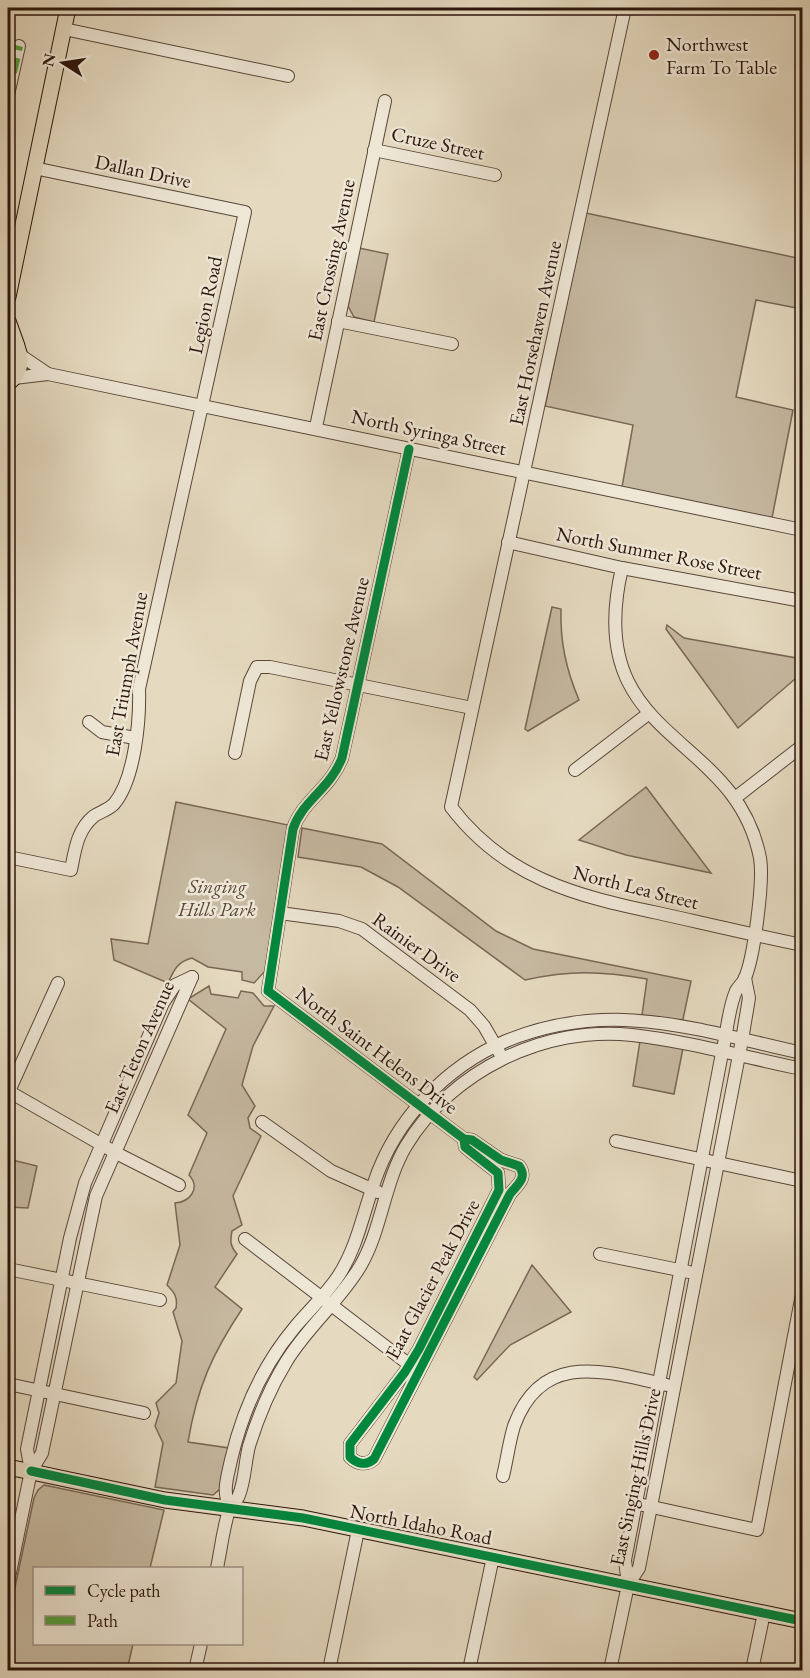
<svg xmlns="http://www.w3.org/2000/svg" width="810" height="1678" font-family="'EB Garamond',serif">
	<rect width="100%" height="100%" fill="#e5dac0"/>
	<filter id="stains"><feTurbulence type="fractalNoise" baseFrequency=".00333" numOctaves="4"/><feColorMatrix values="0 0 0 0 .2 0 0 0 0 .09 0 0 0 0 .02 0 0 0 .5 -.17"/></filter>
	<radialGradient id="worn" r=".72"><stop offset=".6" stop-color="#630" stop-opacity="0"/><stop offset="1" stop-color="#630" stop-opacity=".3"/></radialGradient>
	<!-- green -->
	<g fill="#c6b9a1" stroke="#796756" stroke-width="1.5">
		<polygon points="586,213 802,259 802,309 756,300 736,397 793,410 772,518 622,487 633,425 545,406"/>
		<polygon points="359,248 388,254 374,322 354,317 348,306"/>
		<path d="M552,607L561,609C560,642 566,669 579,700L528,731L525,729Z"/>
		<polygon points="667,625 684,638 802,659 802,673 738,728 666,629"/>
		<polygon points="646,787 711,873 626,855 579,840"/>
		<path d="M176,802L288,825L265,971L254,983L242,980V972L208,967L192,958C177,962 174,970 168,983L114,960L111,939L148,944Z"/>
		<path d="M302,828L382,844L496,931L533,949L691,981L682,1024L642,1015L647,979C601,971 570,970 525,980L398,887L361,867L298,857Z"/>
		<path d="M209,986L211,994L238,998L241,991L253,993L264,1006H274L253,1046L242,1085L255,1106L248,1118L250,1128L261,1136L233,1196L242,1225L232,1231C230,1241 230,1246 237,1254L215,1287L242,1309C212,1354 197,1388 188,1442L229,1448L220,1489L213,1495L155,1487L163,1443L155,1426L159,1413L156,1403L176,1383L182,1341L173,1312L176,1308C178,1297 174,1292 167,1285L180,1245L175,1203C190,1202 201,1188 189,1175L207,1133L188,1115L226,1029L188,999Z"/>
		<polygon points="640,1041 683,1048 674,1094 633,1086"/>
		<polygon points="8,1159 37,1166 28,1208 8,1207"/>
		<polygon points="532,1265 571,1312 510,1345 477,1380 474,1377"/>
		<polygon points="44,1485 164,1510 150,1568 34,1568 34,1644 133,1644 127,1670 8,1670 8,1620 34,1498 38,1490"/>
	</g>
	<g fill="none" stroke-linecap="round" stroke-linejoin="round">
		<!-- minor casing -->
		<g stroke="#5a4639" stroke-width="14">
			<g id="minor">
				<path d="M625,8L451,807C505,878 576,896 658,913C707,924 754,935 802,945"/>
				<polyline points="64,29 288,76"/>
				<polyline points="8,95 19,46"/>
				<polyline points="374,150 495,175"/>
				<polyline points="338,321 452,344"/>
				<polyline points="20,355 48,374"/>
				<polyline points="14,378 48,374 802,530"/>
				<polyline points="316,427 385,101"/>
				<path d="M409,449L342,758C330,789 302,801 293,829L268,991L464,1139L472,1140L501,1160L519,1166C528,1178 517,1185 510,1194L374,1459C366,1466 357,1464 350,1457V1444L405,1372L419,1349L499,1190L498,1173L465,1147L464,1139"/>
				<polyline points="508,542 622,568 802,601"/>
				<polyline points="89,722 102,732 135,738"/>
				<polyline points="235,753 250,681 257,667 270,667 472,708"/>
				<polyline points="575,770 648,714"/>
				<polyline points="735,798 802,746"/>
				<path d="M8,857L71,870C75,850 77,830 94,816C100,812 108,810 114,804C135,779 140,720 139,689L245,212L34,168"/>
				<polyline points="280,913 339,921 362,929 470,1010 484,1026 499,1052"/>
				<polyline points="8,1091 118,1154 179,1185"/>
				<polyline points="9,1091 58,983"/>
				<polyline points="262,1122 331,1171 378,1192"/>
				<polyline points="616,1141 802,1181"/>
				<polyline points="245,1239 415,1369"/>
				<polyline points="600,1254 689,1272"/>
				<polyline points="8,1269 160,1300"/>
				<polyline points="8,1384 144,1413"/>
				<polyline points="31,1471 27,1449 70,1238 85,1183 163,1003 175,985 192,977"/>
				<path d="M503,1476C507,1460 509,1442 514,1426C542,1349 607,1372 667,1385"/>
				<polyline points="643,1505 757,1530 802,1294"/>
				<path d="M230,1508C222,1491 227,1479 231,1460C242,1413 263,1365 295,1327C309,1310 326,1295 339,1275C357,1247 363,1214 374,1183C395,1120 445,1067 506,1041C611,998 697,1030 802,1053"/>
				<path d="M217,1568C221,1549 223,1529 229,1510C231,1505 237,1501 239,1495C245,1480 245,1462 249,1446C258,1417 270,1388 286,1362C307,1327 340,1301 361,1265C382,1228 384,1183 406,1146C451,1071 545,1025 632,1035C687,1041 748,1058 802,1069"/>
				<polyline points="8,1582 31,1471 42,1453 96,1196 192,977"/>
				<polyline points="628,1585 639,1568 742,1040 749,998 745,978"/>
				<polyline points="195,1670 201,1644"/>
				<polyline points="329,1670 358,1530"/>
				<polyline points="469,1670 493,1557"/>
				<path d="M610,1670L628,1585L625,1560L636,1503L722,1053C727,1034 728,1009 736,991C738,987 742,984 744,980C754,960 764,880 760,858C735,729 581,743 622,568"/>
				<polyline points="752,1670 764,1613"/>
			</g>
		</g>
		<!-- major casing -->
		<g stroke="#2c150c" stroke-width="17">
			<g id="major">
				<polyline points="8,297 68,8"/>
				<polyline points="8,321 17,346"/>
				<path d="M8,337C24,350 24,371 8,383"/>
				<polyline points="8,1467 165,1500 303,1518 802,1621"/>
			</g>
		</g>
		<!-- minor -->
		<use href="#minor" stroke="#eee7d6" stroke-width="12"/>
		<!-- major -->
		<use href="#major" stroke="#e5dac0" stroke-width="15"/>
		<!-- quiet -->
		<polyline stroke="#51a03e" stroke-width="8" stroke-dasharray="15 8" stroke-linecap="butt" points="8,95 19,46"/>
		<!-- cycleway casing -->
		<g stroke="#eee7d6" stroke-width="13">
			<g id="cycleway">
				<path d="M409,449L342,758C330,789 302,801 293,829L268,991L464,1139L472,1140L501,1160L519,1166C528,1178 517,1185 510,1194L374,1459C366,1466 357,1464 350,1457V1444L405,1372L419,1349L499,1190L498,1173L465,1147L464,1139"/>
				<polyline points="31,1471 165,1500 303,1518 802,1621"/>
			</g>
		</g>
		<!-- cycleway -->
		<use href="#cycleway" stroke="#00873e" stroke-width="9"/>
	</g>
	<!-- markers -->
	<circle fill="#8f2418" stroke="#eee7d6" stroke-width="2" cx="654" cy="55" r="6"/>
	<g text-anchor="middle" stroke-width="5" stroke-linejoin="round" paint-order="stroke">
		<!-- poi labels -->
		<g font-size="20" fill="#2c150c" stroke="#eee7d6" text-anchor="start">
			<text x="666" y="51">Northwest<tspan x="666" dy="23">Farm To Table</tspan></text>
		</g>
		<!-- street labels -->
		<g font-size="20" fill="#2c150c" stroke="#eee7d6">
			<text transform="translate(438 143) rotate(12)" y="7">Cruze Street</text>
			<text transform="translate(143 171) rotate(12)" y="7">Dallan Drive</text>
			<text transform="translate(331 260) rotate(-78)" y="7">East Crossing Avenue</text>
			<text transform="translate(205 305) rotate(-78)" y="7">Legion Road</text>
			<text transform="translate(535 333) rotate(-78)" y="7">East Horsehaven Avenue</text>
			<text transform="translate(429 432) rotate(12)" y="7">North Syringa Street</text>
			<text transform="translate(659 553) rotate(11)" y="7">North Summer Rose Street</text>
			<text transform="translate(341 669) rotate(-77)" y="7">East Yellowstone Avenue</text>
			<text transform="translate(126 674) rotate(-80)" y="7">East Triumph Avenue</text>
			<text transform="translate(636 887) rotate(14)" y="7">North Lea Street</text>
			<text transform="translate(417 947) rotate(36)" y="7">Rainier Drive</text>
			<text transform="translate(139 1047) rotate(-66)" y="7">East Teton Avenue</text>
			<text transform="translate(377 1050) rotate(37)" y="7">North Saint Helens Drive</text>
			<text transform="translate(432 1279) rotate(-62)" y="7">Eaat Glacier Peak Drive</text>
			<text transform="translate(635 1477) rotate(-78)" y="7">East Singing Hills Drive</text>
			<text transform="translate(421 1524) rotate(11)" y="7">North Idaho Road</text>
		</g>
		<!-- park labels -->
		<g font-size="20" font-style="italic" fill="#5a4639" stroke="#eee7d6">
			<text x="217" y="893">Singing<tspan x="217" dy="23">Hills Park</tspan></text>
		</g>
	</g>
	<!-- margin -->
	<rect width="810" height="1678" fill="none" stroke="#e5dac0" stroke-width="30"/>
	<rect x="9" y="9" width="792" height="1660" fill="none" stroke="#2c150c" stroke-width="3"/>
	<rect x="15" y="15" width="780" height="1648" fill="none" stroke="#2c150c" stroke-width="1.5"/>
	<!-- legend -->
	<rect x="33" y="1567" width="210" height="78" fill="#eee7d6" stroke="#a09385" stroke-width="1.5"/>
	<rect x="45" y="1586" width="30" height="9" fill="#00873e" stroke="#a09385" stroke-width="1.5"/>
	<text x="87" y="1597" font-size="18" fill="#2c150c">Cycle path</text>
	<rect x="45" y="1616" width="30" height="9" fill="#51a03e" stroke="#a09385" stroke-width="1.5"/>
	<text x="87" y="1627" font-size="18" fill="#2c150c">Path</text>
	<!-- north arrow -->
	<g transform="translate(63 63) rotate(282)" stroke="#eee7d6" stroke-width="4.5" paint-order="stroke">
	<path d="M0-4.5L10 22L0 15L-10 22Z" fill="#2c150c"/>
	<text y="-9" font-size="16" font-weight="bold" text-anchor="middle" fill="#2c150c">N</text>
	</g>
	<rect width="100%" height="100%" filter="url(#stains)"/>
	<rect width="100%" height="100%" fill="url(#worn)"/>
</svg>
